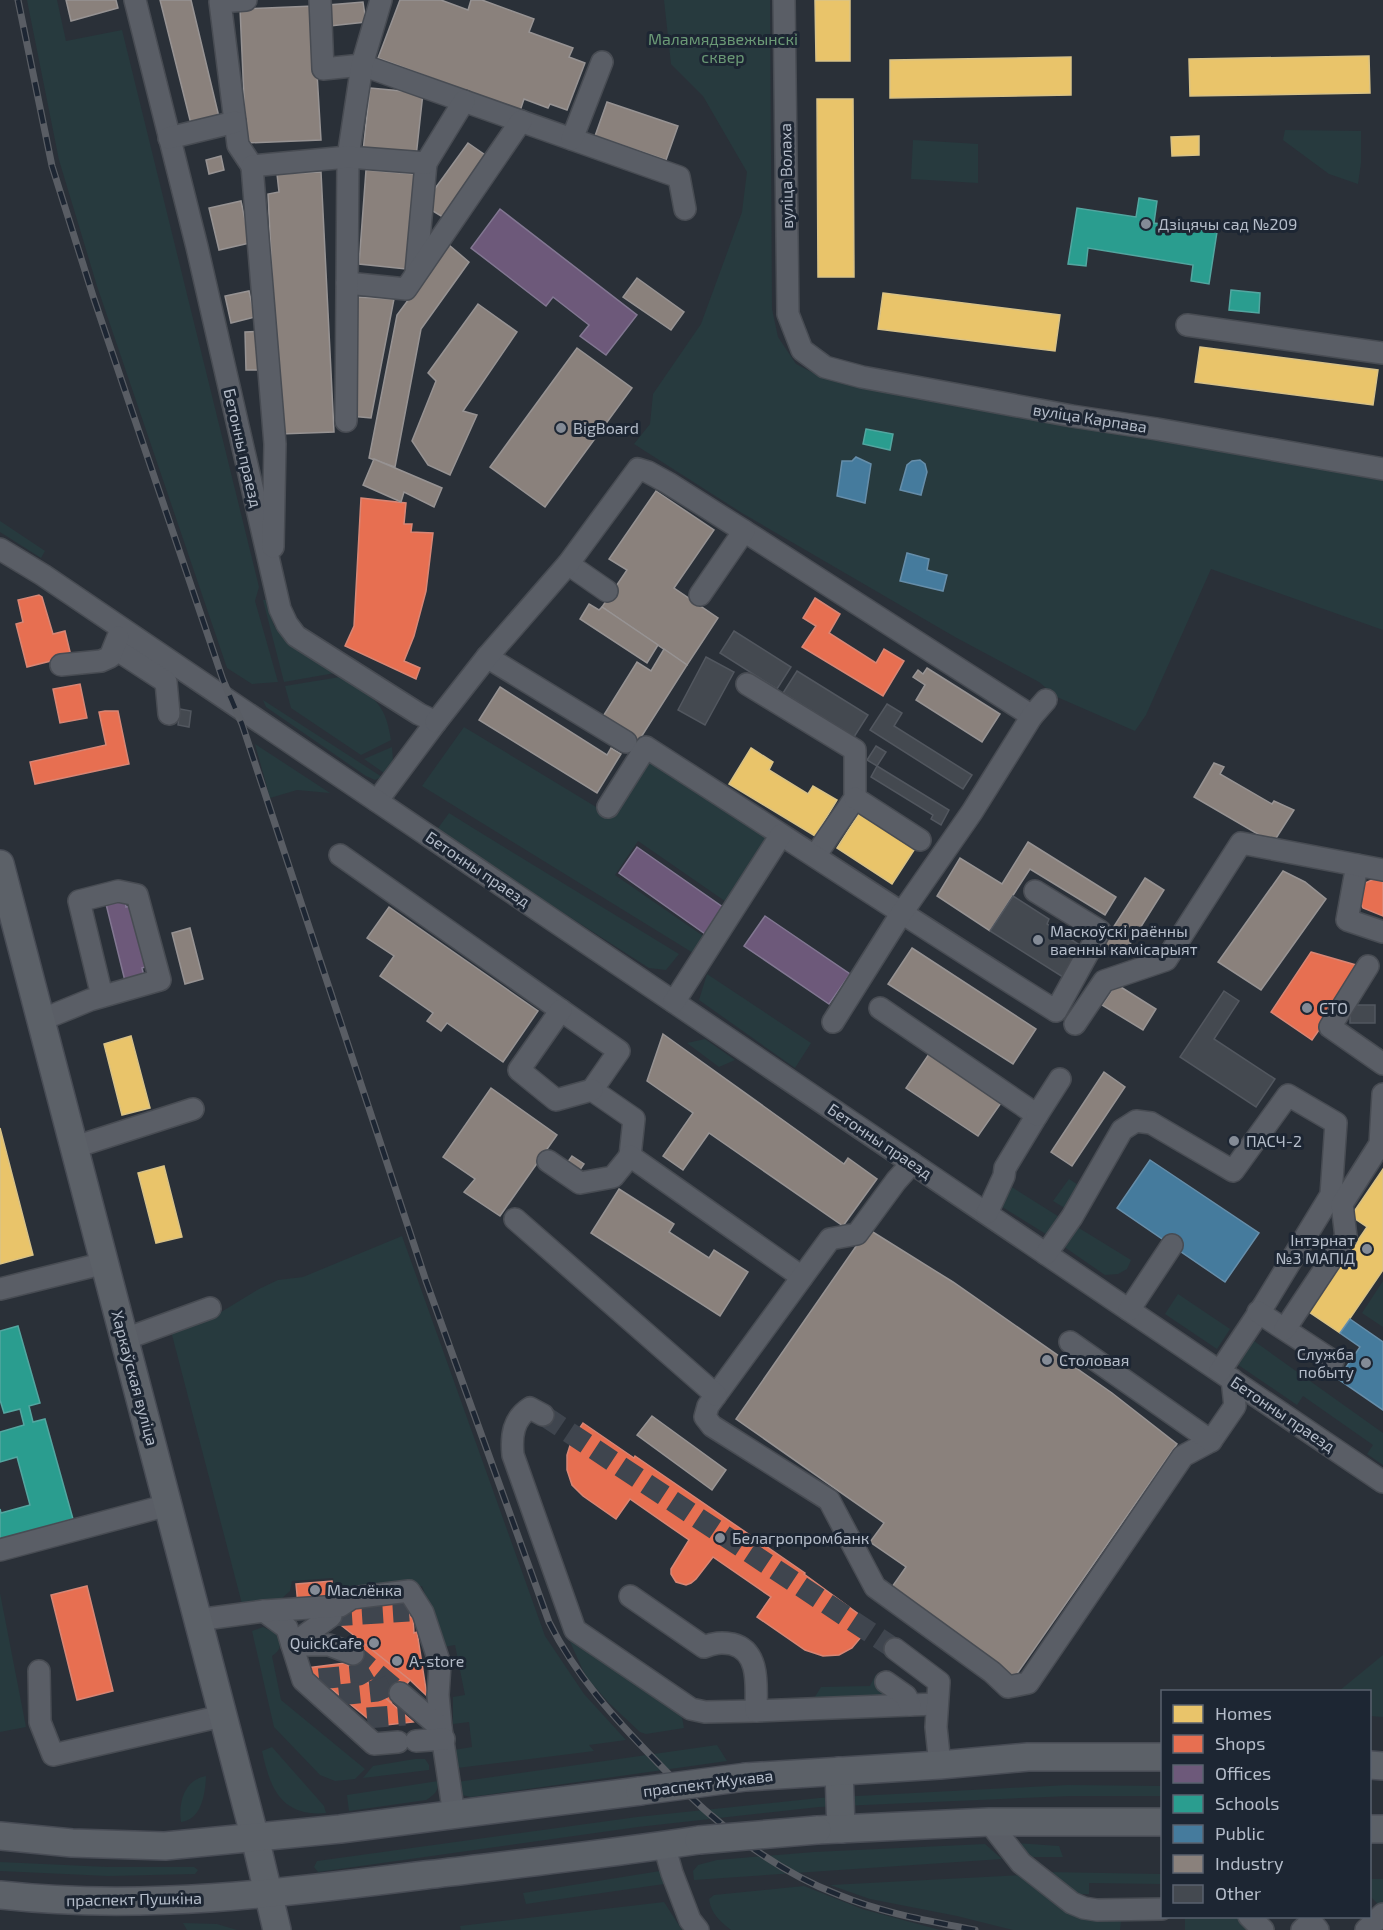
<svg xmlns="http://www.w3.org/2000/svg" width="1383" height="1930" font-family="'Exo 2',sans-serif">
	<rect width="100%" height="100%" fill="#2a3038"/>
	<!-- green -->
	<g fill="#273a3e">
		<polygon points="27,0 57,0 66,41 122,30 259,587 255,601 278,682 252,684 227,668 97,286 59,160"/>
		<polygon points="664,0 770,0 772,309 778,337 796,364 823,378 1383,476 1383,630 1211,569 1146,715 1135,731 1057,697 1039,682 955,637 742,513 634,444 650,424 653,394 701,324 742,212 747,172 703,96 671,64"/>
		<polygon points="1285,130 1361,131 1361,163 1358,184 1329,174 1283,140"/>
		<polygon points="913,140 978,144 978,183 911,179"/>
		<polygon points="0,521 45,551 41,558 0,532"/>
		<path d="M263,600H267C270,608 271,620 275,627C289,649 313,660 335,673L284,682Z"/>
		<path d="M340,677C372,697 385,700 391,740L361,755L291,708L285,686Z"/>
		<polygon points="263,700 382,777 375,780 366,776 266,707"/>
		<polygon points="464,727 611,816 651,757 775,836 732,906 638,841 615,875 709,940 698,956 422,786"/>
		<polygon points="255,744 330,793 297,790 270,798"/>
		<polygon points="392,747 393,761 387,775 364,759"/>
		<polygon points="449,813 473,828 679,954 666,970 649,968 436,831"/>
		<polygon points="707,974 811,1043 795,1068 699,1000"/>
		<polygon points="705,1039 735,1060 719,1067 687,1043"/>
		<polygon points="1069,1179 1083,1188 1068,1210 1053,1201"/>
		<polygon points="1007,1184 1064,1220 1049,1236 996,1203"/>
		<polygon points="1074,1225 1131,1260 1127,1269 1118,1274 1105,1275 1060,1244"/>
		<polygon points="402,1236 545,1636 584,1694 626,1740 589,1745 594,1751 457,1768 454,1750 472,1747 469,1722 453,1724 453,1697 465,1695 455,1645 444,1647 422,1586 336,1594 333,1578 292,1581 290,1591 281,1599 242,1604 171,1331 208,1320 259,1289 278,1280 303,1277"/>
		<polygon points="1383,1281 1383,1327 1362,1313"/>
		<polygon points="1178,1294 1230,1329 1217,1349 1165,1314"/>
		<polygon points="1247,1336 1383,1433 1383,1465 1367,1454 1373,1445 1303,1396 1297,1405 1231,1360"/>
		<polygon points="0,1593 26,1727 0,1732"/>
		<path d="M263,1627L278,1634C282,1644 281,1650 272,1656L281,1700L365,1769L355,1779L335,1781L320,1775L274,1727L252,1631Z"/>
		<polygon points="567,1635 681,1712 684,1728 646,1734 640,1732 609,1703 586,1677"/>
		<polygon points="1383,1655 1383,1717 1370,1716 1370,1692 1339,1691"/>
		<polygon points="876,1674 887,1690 889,1699 813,1700 821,1687 870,1686"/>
		<polygon points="717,1745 727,1761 471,1797 462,1795 458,1792 457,1782"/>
		<path d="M272,1747L324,1806L326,1813C282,1817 270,1789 262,1751Z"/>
		<polygon points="415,1759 425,1759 429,1765 429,1770 363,1778 373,1766"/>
		<path d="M206,1776C205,1794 202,1819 181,1822C178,1803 184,1780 206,1776Z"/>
		<path d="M438,1781C439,1791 434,1795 426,1800L349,1811L347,1795Z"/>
		<polygon points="1068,1785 1162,1786 1162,1796 1070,1796 819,1807 638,1827 318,1872 314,1867 317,1861 637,1817 819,1798"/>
		<polygon points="1015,1843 1059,1846 1063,1857 1026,1857"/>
		<polygon points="985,1844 1002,1859 694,1880 693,1871 698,1865 717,1860 814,1852"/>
		<polygon points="0,1862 108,1867 194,1867 198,1870 195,1874 108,1876 0,1871"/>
		<polygon points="660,1871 665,1874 671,1883 526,1904 523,1893"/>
		<polygon points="1047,1872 1162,1874 1162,1884 1089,1883 1089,1894 1073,1894"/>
		<path d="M1021,1875C1037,1889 1054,1908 1075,1913C1092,1917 1103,1913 1121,1921L1120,1930H1013L957,1916L870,1899L830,1885Z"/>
		<polygon points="1370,1879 1383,1879 1383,1903 1381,1907 1370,1896"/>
		<path d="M804,1886L862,1909L940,1930H731C720,1921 711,1914 709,1899L714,1895Z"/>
		<polygon points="664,1902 682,1930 461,1930 460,1926"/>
		<polygon points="1179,1917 1236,1917 1246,1925 1249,1930 1185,1930 1185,1917"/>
		<polygon points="183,1923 217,1924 237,1930 187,1930"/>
	</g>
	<!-- homes -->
	<g fill="#e9c46a" stroke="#d9c286" stroke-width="1.5">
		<polygon points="815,0 850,0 850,61 816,61"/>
		<polygon points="1369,56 1370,93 1190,96 1189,59"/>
		<polygon points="1071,57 1071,95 890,98 890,60"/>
		<polygon points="817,99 853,99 854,277 818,277"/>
		<polygon points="1199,136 1199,155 1172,156 1171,137"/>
		<polygon points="883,293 1060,315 1055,351 878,329"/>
		<polygon points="1200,347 1378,370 1373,405 1195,382"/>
		<polygon points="751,748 773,762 769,770 808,794 813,786 837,800 815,836 729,784"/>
		<polygon points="860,812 916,847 892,884 837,848"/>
		<polygon points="131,1036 150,1108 122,1115 104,1044"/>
		<polygon points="0,1128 33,1255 0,1264"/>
		<polygon points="164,1166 182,1237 156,1243 138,1173"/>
		<polygon points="1383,1169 1383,1270 1340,1333 1309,1312 1367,1227 1351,1216"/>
	</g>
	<!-- shops -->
	<g fill="#e76f51" stroke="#d88675" stroke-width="1.5">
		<polygon points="361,498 406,503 404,524 412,524 411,532 433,533 426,591 414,636 404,661 420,668 416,679 345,646 354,626"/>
		<polygon points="39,595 42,597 53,634 65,631 71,656 27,667 16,624 23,622 18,600"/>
		<polygon points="815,598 840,614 829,633 876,663 884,649 904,661 883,696 802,647 816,626 803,618"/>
		<polygon points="80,684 87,718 60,723 53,689"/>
		<polygon points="105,711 118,711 129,764 35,784 30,762 106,745 99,712"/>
		<polygon points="1374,879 1383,880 1383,916 1363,908 1360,902 1360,890 1365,883"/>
		<polygon points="1311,952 1363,967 1312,1040 1271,1012"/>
		<polygon points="583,1423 634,1458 635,1456 805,1573 804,1574 872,1624 852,1648 839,1655 823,1656 805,1650 757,1617 771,1597 713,1557 696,1579 691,1583 686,1585 676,1582 671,1574 671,1569 689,1540 630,1499 616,1519 583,1496 572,1485 567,1470 567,1455 572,1439"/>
		<polygon points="332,1581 334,1603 298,1605 296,1584"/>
		<polygon points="87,1586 113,1691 77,1700 51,1595"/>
		<polygon points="408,1601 410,1617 413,1617 414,1633 417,1632 427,1696 410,1680 337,1622 337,1610"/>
		<polygon points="362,1642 410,1680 391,1703 345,1663"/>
		<polygon points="345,1663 413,1722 377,1726 306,1668"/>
	</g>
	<!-- offices -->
	<g fill="#6d597a" stroke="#827792" stroke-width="1.5">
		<polygon points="500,209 637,315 606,355 580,336 589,325 553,297 546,306 471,248"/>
		<polygon points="637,847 727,910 708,936 619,873"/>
		<polygon points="125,899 126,907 135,905 151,965 142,968 144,976 125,981 106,904"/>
		<polygon points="765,916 850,974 829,1004 744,946"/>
	</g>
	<!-- schools -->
	<g fill="#2a9d8f" stroke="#53a6a0" stroke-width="1.5">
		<polygon points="1139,198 1157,201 1154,223 1217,232 1209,284 1191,281 1193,265 1088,248 1086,266 1068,264 1077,208 1136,217"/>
		<polygon points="1231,290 1260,293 1259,313 1229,310"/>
		<polygon points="866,429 893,434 890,450 863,444"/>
		<polygon points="18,1326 40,1403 29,1406 33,1422 45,1419 73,1519 0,1540 0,1509 1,1513 30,1505 17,1457 0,1462 0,1432 24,1425 20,1409 4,1413 0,1400 0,1331"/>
	</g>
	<!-- public -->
	<g fill="#457b9d" stroke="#668eaa" stroke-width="1.5">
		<polygon points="856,457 871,464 865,503 837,496 842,461 852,461"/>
		<polygon points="920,460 925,464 927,472 921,495 900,490 907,465 912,461"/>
		<polygon points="907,553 929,559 927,570 947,575 943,591 900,581"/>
		<polygon points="1150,1160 1259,1233 1225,1282 1117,1208"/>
		<polygon points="1350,1319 1383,1342 1383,1410 1338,1379 1360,1347 1340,1333"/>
	</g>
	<!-- industry -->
	<g fill="#8a817c" stroke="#979393" stroke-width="1.5">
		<polygon points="66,0 116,0 118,8 71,21"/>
		<polygon points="160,0 191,0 219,117 191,124"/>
		<polygon points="400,0 441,0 468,10 471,0 482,0 534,19 529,32 573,48 569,57 585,63 567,110 550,104 548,108 524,99 520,111 378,58"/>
		<polygon points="363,2 366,22 330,26 328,5"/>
		<polygon points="313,6 321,140 246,143 240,9"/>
		<polygon points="370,88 423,93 416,157 363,151"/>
		<polygon points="607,102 678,126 666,160 595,136"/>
		<polygon points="468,143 488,157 446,219 423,205"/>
		<polygon points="221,156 224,170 209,174 206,160"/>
		<polygon points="366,170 415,174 406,269 359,264"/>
		<polygon points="321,172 334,432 280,434 268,194 279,192 277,174"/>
		<polygon points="241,201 250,243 219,250 209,208"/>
		<polygon points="449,245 469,262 421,329 395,467 369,458 397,315"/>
		<polygon points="637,278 684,312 671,330 623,297"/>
		<polygon points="249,291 255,317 231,323 225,296"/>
		<polygon points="357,297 394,299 371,418 350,416"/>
		<polygon points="478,304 517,332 463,411 477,415 450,475 428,465 412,441 436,381 428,373"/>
		<polygon points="263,331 264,370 246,370 245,332"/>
		<polygon points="577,348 632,388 545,507 490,467"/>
		<polygon points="374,459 442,488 434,507 404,492 401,502 363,485"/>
		<polygon points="656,491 714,530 674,588 718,618 687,665 602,607 627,570 609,559"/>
		<polygon points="589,604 599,610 602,607 658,645 647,663 580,619"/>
		<polygon points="664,649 687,665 638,742 602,718 637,662 651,671"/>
		<polygon points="927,668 1000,714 982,742 916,700 925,685 913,677 918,670 923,674"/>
		<polygon points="500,687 607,755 611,748 621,754 597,793 479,720"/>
		<polygon points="1214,763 1224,767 1220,774 1272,804 1274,801 1294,810 1273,843 1194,797"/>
		<polygon points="1028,842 1116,897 1105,915 1030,869 990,931 937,896 960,858 1002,884"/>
		<polygon points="1283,871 1305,882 1326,899 1261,990 1218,962"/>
		<polygon points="1145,878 1164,890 1122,957 1102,945"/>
		<polygon points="389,907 538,1011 503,1062 447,1023 441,1031 427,1021 433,1013 380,976 394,956 367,938"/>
		<polygon points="190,928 203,979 185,984 172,933"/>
		<polygon points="912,948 1036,1029 1013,1064 888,984"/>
		<polygon points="1116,984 1156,1009 1143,1030 1102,1005"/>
		<polygon points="663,1034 844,1164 848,1158 877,1179 843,1226 709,1133 683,1170 663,1156 693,1113 647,1081"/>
		<polygon points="929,1054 1001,1103 978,1136 906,1088"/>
		<polygon points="1104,1072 1125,1087 1072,1166 1051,1152"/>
		<polygon points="491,1088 557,1135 500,1216 464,1192 475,1179 443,1157"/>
		<polygon points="572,1156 584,1164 577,1174 565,1166"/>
		<polygon points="619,1189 674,1224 669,1232 709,1258 714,1250 748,1272 720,1316 591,1233"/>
		<polygon points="868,1229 953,1282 1112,1393 1177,1444 1012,1681 887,1594 906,1567 870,1542 884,1523 736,1419"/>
		<polygon points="652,1416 726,1470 712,1490 637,1435"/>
	</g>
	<!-- building -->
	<g fill="#444950" stroke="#52575f" stroke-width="1.5">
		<polygon points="734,631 791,667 777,689 720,653"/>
		<polygon points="706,657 734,672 705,725 678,710"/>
		<polygon points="797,671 868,715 854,737 783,693"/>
		<polygon points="887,704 902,713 894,726 972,775 963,789 870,730"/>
		<polygon points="180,709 191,711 189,727 178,725"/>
		<polygon points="876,746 886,752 877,766 867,760"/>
		<polygon points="877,766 949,810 941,825 931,819 933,815 871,777"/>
		<polygon points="1013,896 1049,919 1047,924 1086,949 1066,979 990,931"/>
		<polygon points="1224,991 1239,1001 1214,1039 1275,1079 1256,1107 1180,1057"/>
		<rect x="1350" y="1005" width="25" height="18"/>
	</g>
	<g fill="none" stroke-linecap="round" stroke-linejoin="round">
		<!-- minor-tunnel -->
		<g stroke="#3f454e" stroke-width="21" stroke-dasharray="21 10" stroke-linecap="butt">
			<polyline points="543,1415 895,1649"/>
			<polyline points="331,1616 409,1611"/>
			<polyline points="353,1654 400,1693"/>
			<polyline points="319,1679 359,1675 371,1668"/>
			<polyline points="339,1695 377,1691 392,1684"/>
			<polyline points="367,1718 405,1715"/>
		</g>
		<!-- minor casing -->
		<g stroke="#484c53" stroke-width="24">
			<g id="minor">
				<polyline points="135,0 197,247 280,609 287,624 296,636 419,714 436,722 377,801"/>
				<polyline points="246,0 220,2 238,145 252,166"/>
				<polyline points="320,0 323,69 362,65 679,177 685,209"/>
				<polyline points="784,0 788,314 802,350 825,367 862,377 1072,416 1157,429 1383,469"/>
				<polyline points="169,138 235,122"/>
				<polyline points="572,139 602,62"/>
				<polyline points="416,272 426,163"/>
				<polyline points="347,283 406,289 521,121"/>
				<polyline points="1187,325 1383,353"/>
				<polyline points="346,421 348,157 362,65 381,0"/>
				<polyline points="744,531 1032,716"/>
				<polyline points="273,547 275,444 252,166 348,157 426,163 464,101"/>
				<polyline points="0,549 43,575 1383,1482"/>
				<polyline points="568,564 607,591"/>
				<polyline points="114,648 166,682 169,714"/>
				<polyline points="487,657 626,742"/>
				<polyline points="61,665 101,661 110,657 118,637"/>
				<polyline points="747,684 855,750 855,798 815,856"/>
				<polyline points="436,722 487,657 568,564 638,469 648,472 668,483 744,531 700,595"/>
				<polyline points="855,798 920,840"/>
				<path d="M608,807L646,747C783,835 918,925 1056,1011L1100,931L1035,891"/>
				<polyline points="340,855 619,1051 592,1090 634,1119 630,1156"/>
				<polyline points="1357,865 1347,920 1383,932"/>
				<polyline points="1368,966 1330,1027 1383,1064"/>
				<polyline points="674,1002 781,835"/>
				<polyline points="880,1008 1037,1115 1005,1168 1004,1176 987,1213"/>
				<polyline points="561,1010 519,1070 556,1100 592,1090"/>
				<polyline points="41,1020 90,1000 160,980 137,895 118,891 79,901 102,996"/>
				<polyline points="833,1022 901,914 972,812 1032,716 1046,700"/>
				<polyline points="1075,1024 1104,981 1166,960 1241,843 1383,870"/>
				<polyline points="1037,1115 1060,1079"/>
				<polyline points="75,1147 193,1109"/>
				<polyline points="548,1161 580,1183 613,1177 630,1156 802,1277"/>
				<polyline points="912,1163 896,1181 857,1234 830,1239 708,1406 705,1417 712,1426 829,1500 875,1587 992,1672 1008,1687 1028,1683 1183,1456 1211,1441 1235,1406 1232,1379"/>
				<polyline points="515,1219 716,1395"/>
				<polyline points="1046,1254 1072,1217 1122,1130 1136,1121 1151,1123 1233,1171 1288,1095 1336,1123 1331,1195 1264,1305 1220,1371"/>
				<polyline points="0,1289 105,1263"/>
				<polyline points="1129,1310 1172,1245"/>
				<polyline points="1258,1312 1333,1361"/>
				<polyline points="1285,1329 1346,1237 1342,1204 1380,1144 1383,1094"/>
				<polyline points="125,1339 210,1308"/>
				<polyline points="1070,1342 1211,1441"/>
				<path d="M543,1415L530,1408C513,1419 511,1436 513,1455L575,1630L691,1709L705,1712L756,1711"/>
				<polyline points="0,1550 168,1505"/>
				<path d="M630,1596L704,1647C714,1643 721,1642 732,1644C761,1651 756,1688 756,1711L936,1704"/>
				<polyline points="264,1611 287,1628 292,1645 329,1645 353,1654"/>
				<polyline points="331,1616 292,1645 303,1680 374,1744 398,1742"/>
				<polyline points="197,1620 264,1611 340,1606 352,1598 409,1591 423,1613 440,1664 438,1695 441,1728"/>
				<polyline points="895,1649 939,1682 936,1727 940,1765"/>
				<polyline points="39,1671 40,1722 53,1755 222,1716"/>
				<polyline points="886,1682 906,1696 910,1705"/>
				<polyline points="400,1693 441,1728 454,1815"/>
				<polyline points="416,1741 444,1739"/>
				<polyline points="989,1822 1021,1863 1072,1903 1084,1908 1097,1910 1162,1909"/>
				<polyline points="664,1845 672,1873 690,1920 698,1930"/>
				<polyline points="1249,1916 1263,1930"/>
				<polyline points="1302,1930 1311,1922 1318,1930"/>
				<polyline points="1366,1930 1383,1914"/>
			</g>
		</g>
		<!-- major casing -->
		<g stroke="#484c55" stroke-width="30">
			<g id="major">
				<polyline points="0,864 255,1838 277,1930"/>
				<polyline points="1370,1765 1383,1766"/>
				<polyline points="839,1771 841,1829"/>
				<polyline points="746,1777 940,1765 1028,1757 1162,1757"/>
				<polyline points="1370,1829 1383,1829"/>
				<polyline points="817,1830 989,1822 1162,1822"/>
				<polyline points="0,1836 72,1843 165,1846 340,1829 640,1791"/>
				<path d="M0,1895C141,1911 285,1893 425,1875C516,1864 608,1854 699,1840"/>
			</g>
		</g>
		<!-- minor -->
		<use href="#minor" stroke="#5a5e66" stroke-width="21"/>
		<!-- major -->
		<use href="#major" stroke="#5c6168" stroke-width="27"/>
		<!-- rail casing -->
		<g stroke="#595d64" stroke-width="7">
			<path id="rail" d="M18,0L52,166L93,296L223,680L242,724L426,1281L549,1622C576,1676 615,1719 657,1762C675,1780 692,1800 712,1816C750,1849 792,1877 839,1895C882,1913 930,1921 975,1930"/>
		</g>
		<!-- rail -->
		<use href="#rail" stroke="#1d2633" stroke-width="4.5" stroke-dasharray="14" stroke-linecap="butt"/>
		<!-- major-bridge casing -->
		<g stroke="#484c55" stroke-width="30" stroke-linecap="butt">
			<g id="major-bridge">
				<polyline points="640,1791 746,1777"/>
				<polyline points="699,1840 817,1830"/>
			</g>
		</g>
		<!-- major-bridge -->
		<use href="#major-bridge" stroke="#5c6168" stroke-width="27"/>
	</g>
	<!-- markers -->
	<g fill="#848b96" stroke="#1d2633" stroke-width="2">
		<circle cx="1146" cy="224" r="6"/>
		<circle cx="561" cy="428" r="6"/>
		<circle cx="1038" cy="940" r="6"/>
		<circle cx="1307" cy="1008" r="6"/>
		<circle cx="1234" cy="1141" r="6"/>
		<circle cx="1367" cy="1249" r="6"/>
		<circle cx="1047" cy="1360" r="6"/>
		<circle cx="1366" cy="1363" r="6"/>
		<circle cx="720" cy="1538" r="6"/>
		<circle cx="315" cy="1590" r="6"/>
		<circle cx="374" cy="1643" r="6"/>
		<circle cx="397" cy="1661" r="6"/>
	</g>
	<g text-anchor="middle" stroke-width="6" stroke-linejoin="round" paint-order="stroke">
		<!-- park labels -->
		<g font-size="16" fill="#6b9a76" stroke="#1d2633">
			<text x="723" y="45">Маламядзвежынскі<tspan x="723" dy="18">сквер</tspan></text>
		</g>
		<!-- street labels -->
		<g font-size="16" fill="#b4bcc9" stroke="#1d2633">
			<text transform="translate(786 176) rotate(-91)" y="6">вуліца Волаха</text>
			<text transform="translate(1090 418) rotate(9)" y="6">вуліца Карпава</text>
			<text transform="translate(243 448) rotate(77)" y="6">Бетонны праезд</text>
			<text transform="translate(478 869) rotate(34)" y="6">Бетонны праезд</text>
			<text transform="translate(880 1141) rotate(34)" y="6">Бетонны праезд</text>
			<text transform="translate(135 1378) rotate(75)" y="6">Харкаўская вуліца</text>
			<text transform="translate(1283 1414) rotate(34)" y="6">Бетонны праезд</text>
			<text transform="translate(708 1783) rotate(-7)" y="6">праспект Жукава</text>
			<text transform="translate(134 1899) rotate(-1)" y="6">праспект Пушкіна</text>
		</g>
		<!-- poi labels -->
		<g font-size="16" fill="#b4bcc9" stroke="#1d2633" text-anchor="start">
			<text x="1158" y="230">Дзіцячы сад №209</text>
			<text x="573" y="434">BigBoard</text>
			<text x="1050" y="937">Маскоўскі раённы<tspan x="1050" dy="18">ваенны камісарыят</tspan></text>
			<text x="1319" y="1014">СТО</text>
			<text x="1246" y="1147">ПАСЧ-2</text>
			<text x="1355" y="1246" text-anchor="end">Інтэрнат<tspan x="1355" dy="18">№3 МАПІД</tspan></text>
			<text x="1354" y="1360" text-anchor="end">Служба<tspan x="1354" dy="18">побыту</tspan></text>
			<text x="1059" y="1366">Столовая</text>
			<text x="732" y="1544">Белагропромбанк</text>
			<text x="327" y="1596">Маслёнка</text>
			<text x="362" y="1649" text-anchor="end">QuickCafe</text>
			<text x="409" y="1667">А-store</text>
		</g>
	</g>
	<!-- legend -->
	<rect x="1161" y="1690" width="210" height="228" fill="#1d2633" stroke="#59626f" stroke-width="1.5"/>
	<rect x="1173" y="1705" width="30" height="18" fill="#e9c46a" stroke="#59626f" stroke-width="1.5"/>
	<text x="1215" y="1720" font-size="18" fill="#b4bcc9">Homes</text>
	<rect x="1173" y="1735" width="30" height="18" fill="#e76f51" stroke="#59626f" stroke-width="1.5"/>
	<text x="1215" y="1750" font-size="18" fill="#b4bcc9">Shops</text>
	<rect x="1173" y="1765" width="30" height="18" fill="#6d597a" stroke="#59626f" stroke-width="1.5"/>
	<text x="1215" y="1780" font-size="18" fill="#b4bcc9">Offices</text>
	<rect x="1173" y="1795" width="30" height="18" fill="#2a9d8f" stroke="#59626f" stroke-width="1.5"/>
	<text x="1215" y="1810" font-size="18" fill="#b4bcc9">Schools</text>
	<rect x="1173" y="1825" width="30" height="18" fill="#457b9d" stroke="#59626f" stroke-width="1.5"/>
	<text x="1215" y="1840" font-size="18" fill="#b4bcc9">Public</text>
	<rect x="1173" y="1855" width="30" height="18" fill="#8a817c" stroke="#59626f" stroke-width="1.5"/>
	<text x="1215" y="1870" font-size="18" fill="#b4bcc9">Industry</text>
	<rect x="1173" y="1885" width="30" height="18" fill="#444950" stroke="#59626f" stroke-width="1.5"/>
	<text x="1215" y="1900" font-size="18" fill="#b4bcc9">Other</text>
</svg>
